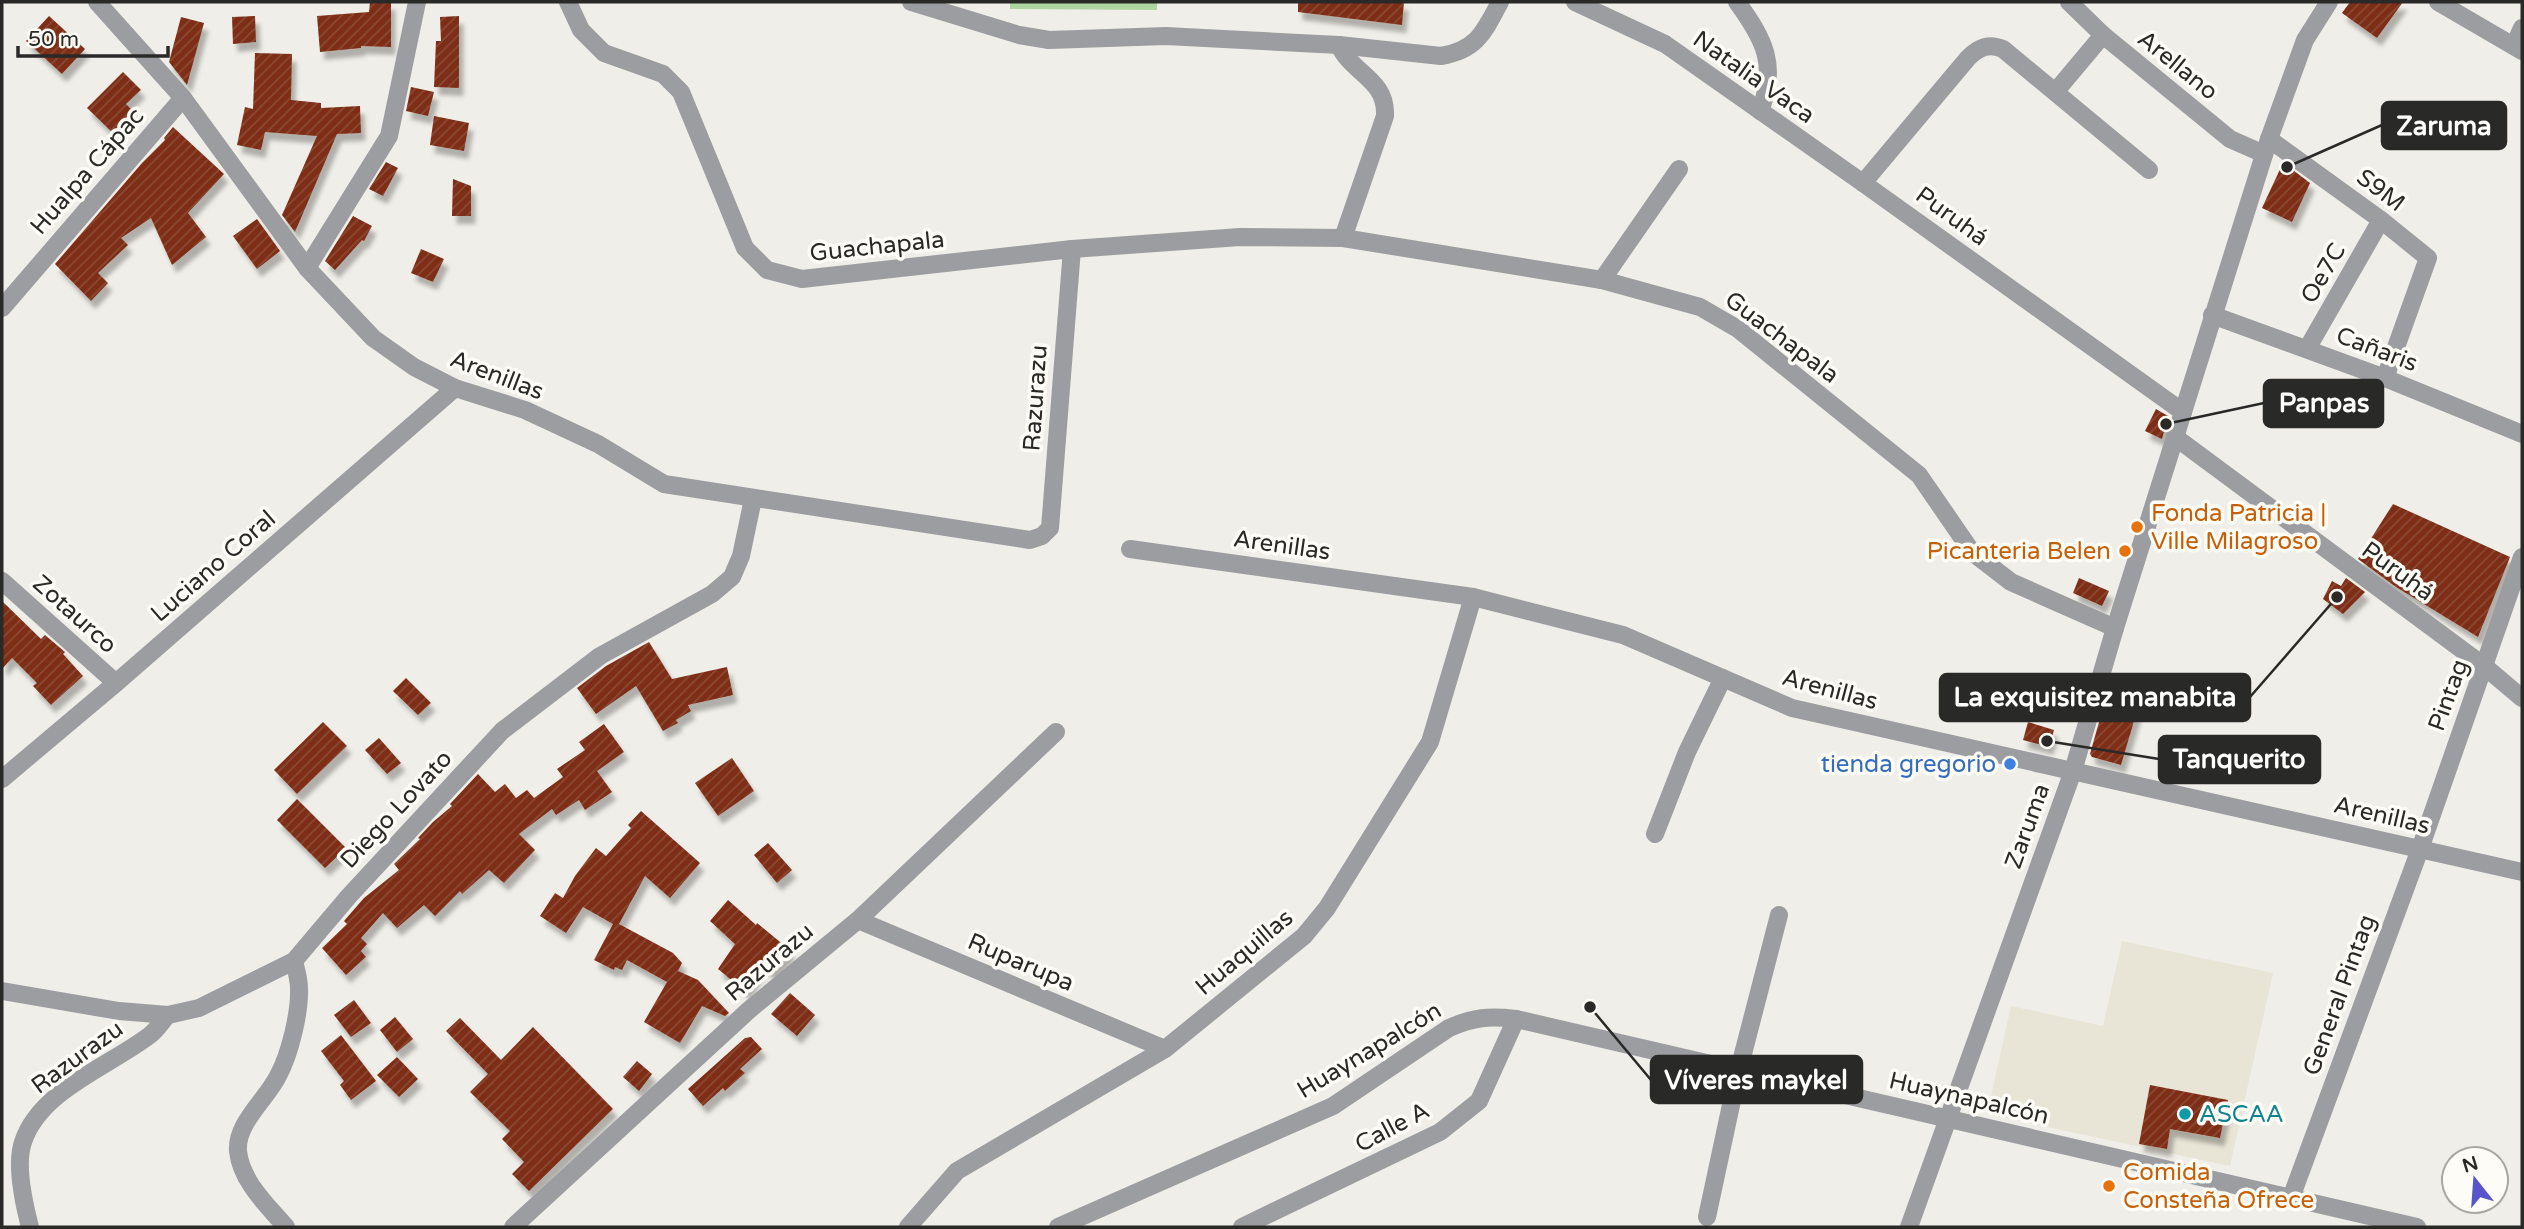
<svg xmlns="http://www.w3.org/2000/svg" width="2524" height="1229" font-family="'Varela Round',sans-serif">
	<defs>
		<pattern id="building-hatch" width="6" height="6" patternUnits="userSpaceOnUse" patternTransform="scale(1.75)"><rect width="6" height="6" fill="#7e2d14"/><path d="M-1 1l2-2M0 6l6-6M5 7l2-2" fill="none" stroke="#8b4a36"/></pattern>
		<filter id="shadow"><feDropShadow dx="4.5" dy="8" stdDeviation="2" flood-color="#0004"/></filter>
	</defs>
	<rect width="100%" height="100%" fill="#f0eee8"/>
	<!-- built -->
	<polygon fill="#e8e4d6" points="2122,941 2273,973 2230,1166 1987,1114 2011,1006 2103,1026"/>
	<!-- park -->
	<polygon fill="#add6a0" points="1010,2 1157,2 1157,10 1010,9"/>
	<!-- building -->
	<g fill="url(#building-hatch)" filter="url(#shadow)">
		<polygon points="370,2 391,2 391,47 361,46 361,48 320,52 317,16 369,12"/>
		<polygon points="1298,2 1404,2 1402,25 1298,12"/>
		<polygon points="2350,2 2403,2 2377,38 2342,13"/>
		<polygon points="49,16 85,49 62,74 26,41"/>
		<polygon points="255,16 256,42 233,44 232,17"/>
		<polygon points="459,16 459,88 434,87 436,41 441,41 440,17"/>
		<polygon points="181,17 204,23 187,85 169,62"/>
		<polygon points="255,53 292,54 291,100 321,103 321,108 360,106 361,133 337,134 295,232 282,215 317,136 265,132 261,150 237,145 245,107 253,109"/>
		<polygon points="123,72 141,90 126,104 135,113 114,134 87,108"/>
		<polygon points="411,87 434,92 428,116 406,111"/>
		<polygon points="434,116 469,123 464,151 430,145"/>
		<polygon points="173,127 224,174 188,213 206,237 172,265 151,218 121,238 128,245 98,273 108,283 91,301 55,264 142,163 165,140 164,138"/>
		<polygon points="386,162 398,168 383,196 369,189"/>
		<polygon points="2285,164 2310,183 2292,222 2262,208 2282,165"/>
		<polygon points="453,179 471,186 471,216 452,216"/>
		<polygon points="353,216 372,226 364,241 362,240 335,270 325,261"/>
		<polygon points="257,219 280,251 257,269 233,236"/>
		<polygon points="421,249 444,259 433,282 411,273"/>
		<polygon points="2156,409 2168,416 2162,439 2145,431"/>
		<polygon points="2393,504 2510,557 2478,637 2396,587 2358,559"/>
		<polygon points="2079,578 2109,591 2102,606 2073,593"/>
		<polygon points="2346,578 2365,592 2343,614 2323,599 2332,581 2341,586"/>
		<polygon points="2,601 41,639 45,635 65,652 63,654 83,676 51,705 33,686 37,683 12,658 2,669"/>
		<polygon points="649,642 672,679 727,667 733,695 688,705 691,711 676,720 678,723 663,731 636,686 596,714 577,688 606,666"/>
		<polygon points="406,678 431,703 418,715 393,691"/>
		<polygon points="2105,701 2137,711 2121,765 2092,757 2090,754"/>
		<polygon points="323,722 347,746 297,794 274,770"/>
		<polygon points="2028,722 2054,730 2049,747 2023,740"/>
		<polygon points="604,724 624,752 597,771 612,792 585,810 579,800 556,815 552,809 519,834 535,850 504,883 489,870 462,894 460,891 435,916 424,905 397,928 383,913 361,938 367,944 361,951 366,957 346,975 322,948 347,924 344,921 364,898 399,870 394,864 420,839 418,838 433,822 452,806 450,804 478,774 495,792 505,784 516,798 527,790 534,798 563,777 557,769 585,750 579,742"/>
		<polygon points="379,738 401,763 387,774 365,750"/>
		<polygon points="732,758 754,791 718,816 695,783"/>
		<polygon points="297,799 346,848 325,868 277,820"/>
		<polygon points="641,811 700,863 670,898 645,876 619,924 673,953 682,963 678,971 698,980 729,1013 725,1016 702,1006 680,1043 644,1022 667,982 627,960 622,970 615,967 614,970 594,960 613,924 583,907 566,933 540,916 555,893 563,898 575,876 596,848 606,856 631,828 628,825"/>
		<polygon points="768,843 792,870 777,883 754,855"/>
		<polygon points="728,900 756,925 757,923 791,951 772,973 763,966 746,992 718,969 735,944 710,921"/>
		<polygon points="790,993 815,1015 797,1036 771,1014"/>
		<polygon points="354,1000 371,1023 351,1037 334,1015"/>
		<polygon points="395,1017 413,1039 397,1052 380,1030"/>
		<polygon points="460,1018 501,1060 533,1027 613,1109 529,1191 512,1174 524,1162 502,1139 510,1131 470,1092 488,1074 446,1031"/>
		<polygon points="341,1035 376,1081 351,1100 340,1085 344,1081 321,1051"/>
		<polygon points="751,1037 762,1049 740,1069 745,1073 725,1091 723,1088 703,1106 688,1089 745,1038"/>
		<polygon points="397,1057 418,1079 399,1097 377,1075"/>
		<polygon points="637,1061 652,1074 639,1091 623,1077"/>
		<polygon points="2150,1085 2228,1100 2220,1138 2170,1129 2167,1149 2139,1144"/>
	</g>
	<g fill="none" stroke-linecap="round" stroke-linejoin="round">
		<!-- minor -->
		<g stroke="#9c9da0" stroke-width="18">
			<polyline points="97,2 183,98 307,268 373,338 414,367 455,388 525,410 598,444 664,484 1030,540 1042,536 1050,528 1072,249"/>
			<polyline points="568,2 581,30 604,53 663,74 681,92 745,248 767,270 802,279 1072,249 1240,237 1343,238"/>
			<path d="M911,2L1019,35L1049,40L1166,36L1339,45L1441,56C1477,50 1484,32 1500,2"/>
			<polyline points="1575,2 1665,44 1863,183 2183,412"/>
			<path d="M1737,2C1764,39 1778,65 1760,111"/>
			<polyline points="2069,2 2103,35 2230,139 2264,154"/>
			<polyline points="2438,2 2522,51"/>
			<path d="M1339,45C1352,74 1387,79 1385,116L1343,238L1602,280L1700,307L1738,329L1919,475L1972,552L2011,582L2115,628"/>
			<polyline points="2514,46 2522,28"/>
			<polyline points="2056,91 2103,35"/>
			<polyline points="2269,139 2381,220 2428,258 2385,378"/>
			<path d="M1863,183L1968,58C1979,47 1989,43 2003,49L2149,170"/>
			<polyline points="307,268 389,136 417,2"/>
			<polyline points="1602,280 1679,169"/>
			<polyline points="2,308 183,98"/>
			<polyline points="2212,315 2385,378 2522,434"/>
			<polyline points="2307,349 2381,220"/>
			<polyline points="2175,437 2484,666 2522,698"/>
			<polyline points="1130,549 1473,597 1623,635 1792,708 2522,872"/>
			<polyline points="2,581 116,683"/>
			<polyline points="2,779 116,683 455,388"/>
			<polyline points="1655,834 1687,752 1723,678"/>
			<polyline points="858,920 1165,1049"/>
			<polyline points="2,991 119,1011 168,1015 199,1008 294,961 349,896 502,731 600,656 712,594 732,577 741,556 753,499"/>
			<polyline points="2291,1198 2420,849 2522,557"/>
			<polyline points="1707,1217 1737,1077 1779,915"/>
			<path d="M30,1227C24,1204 15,1165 23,1142C40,1090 110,1066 150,1035C157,1030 162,1021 168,1015"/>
			<path d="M286,1227C267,1205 241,1181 238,1151C236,1123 266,1100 278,1076C290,1054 300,1012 299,988C299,979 296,970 294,961"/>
			<polyline points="513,1227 749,1010 858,920 1056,732"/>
			<polyline points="908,1227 957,1171 1165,1049 1304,936 1327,908 1430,742 1473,597"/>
			<path d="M1058,1227L1333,1106L1449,1028C1474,1017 1489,1016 1516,1019L2417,1227"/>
			<polyline points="1242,1227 1440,1132 1479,1101 1516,1019"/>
			<polyline points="1909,1227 2073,771 2115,628 2269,139 2305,40 2329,2"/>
		</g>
	</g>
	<!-- markers -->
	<g fill="#e8710a" stroke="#fdfcf6" stroke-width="2.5">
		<circle cx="2137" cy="527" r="7"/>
		<circle cx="2125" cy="551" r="7"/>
		<circle cx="2109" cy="1186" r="7"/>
	</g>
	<circle fill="#3f7fe0" stroke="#fdfcf6" stroke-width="2.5" cx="2010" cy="764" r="7"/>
	<circle fill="#0f9aa8" stroke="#fdfcf6" stroke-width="2.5" cx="2185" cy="1114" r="7"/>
	<g text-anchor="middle" stroke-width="7" stroke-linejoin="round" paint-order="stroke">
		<!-- street labels -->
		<g font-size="24" fill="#292927" stroke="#fdfcf6">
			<text transform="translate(2178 65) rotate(39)" y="8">Arellano</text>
			<text transform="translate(1754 77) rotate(35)" y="8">Natalia Vaca</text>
			<text transform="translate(87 171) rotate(-49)" y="8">Hualpa Cápac</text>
			<text transform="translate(2381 190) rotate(37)" y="8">S9M</text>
			<text transform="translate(1952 216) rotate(36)" y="8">Puruhá</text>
			<text transform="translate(877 246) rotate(-6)" y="8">Guachapala</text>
			<text transform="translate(2323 273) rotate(-60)" y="8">Oe7C</text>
			<text transform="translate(1782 337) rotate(37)" y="8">Guachapala</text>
			<text transform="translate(2377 349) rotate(21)" y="8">Cañaris</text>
			<text transform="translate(497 375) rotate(21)" y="8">Arenillas</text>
			<text transform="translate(1035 398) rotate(-86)" y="8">Razurazu</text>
			<text transform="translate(1282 545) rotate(8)" y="8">Arenillas</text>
			<text transform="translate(213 566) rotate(-41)" y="8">Luciano Coral</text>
			<text transform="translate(2398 571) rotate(36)" y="8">Puruhá</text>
			<text transform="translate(75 614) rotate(42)" y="8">Zotaurco</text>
			<text transform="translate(1830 689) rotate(15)" y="8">Arenillas</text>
			<text transform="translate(2448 695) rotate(-70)" y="8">Pintag</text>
			<text transform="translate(396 809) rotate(-47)" y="8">Diego Lovato</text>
			<text transform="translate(2382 815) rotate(13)" y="8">Arenillas</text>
			<text transform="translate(2027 826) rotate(-70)" y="8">Zaruma</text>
			<text transform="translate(1244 952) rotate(-40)" y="8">Huaquillas</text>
			<text transform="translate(769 962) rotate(-40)" y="8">Razurazu</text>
			<text transform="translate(1021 962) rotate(23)" y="8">Ruparupa</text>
			<text transform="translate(2339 995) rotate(-70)" y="8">General Pintag</text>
			<text transform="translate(1369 1050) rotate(-31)" y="8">Huaynapalcón</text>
			<text transform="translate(77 1057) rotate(-36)" y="8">Razurazu</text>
			<text transform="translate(1969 1098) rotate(13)" y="8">Huaynapalcón</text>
			<text transform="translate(1392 1127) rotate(-28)" y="8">Calle A</text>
		</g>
		<!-- food labels -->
		<g font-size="24" fill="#c56008" stroke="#fdfcf6" text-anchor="start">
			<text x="2151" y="521">Fonda Patricia |<tspan x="2151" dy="28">Ville Milagroso</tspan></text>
			<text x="2111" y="559" text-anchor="end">Picanteria Belen</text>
			<text x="2123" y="1180">Comida<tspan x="2123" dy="28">Consteña Ofrece</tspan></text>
		</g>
		<!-- shop labels -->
		<g font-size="24" fill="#366cbe" stroke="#fdfcf6" text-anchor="end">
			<text x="1996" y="772">tienda gregorio</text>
		</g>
		<!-- culture labels -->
		<g font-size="24" fill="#0d838f" stroke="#fdfcf6" text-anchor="start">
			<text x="2199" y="1122">ASCAA</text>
		</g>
	</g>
	<!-- callouts -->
	<path fill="none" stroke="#292927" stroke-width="2.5" d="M2287 167L2382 125M2166 424L2264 403M2337 597L2250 697M2047 741L2159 759M1590 1007L1651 1080"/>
	<g fill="#292927" stroke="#fdfcf6" stroke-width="2.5">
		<circle cx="2287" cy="167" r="7"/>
		<circle cx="2166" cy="424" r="7"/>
		<circle cx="2337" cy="597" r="7"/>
		<circle cx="2047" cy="741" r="7"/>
		<circle cx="1590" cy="1007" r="7"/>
	</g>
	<g fill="#292927" stroke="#292927" stroke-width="2.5">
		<rect x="2382" y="102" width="124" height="47" rx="7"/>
		<rect x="2264" y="380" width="119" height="47" rx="7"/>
		<rect x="1940" y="674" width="310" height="47" rx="7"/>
		<rect x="2159" y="736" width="161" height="47" rx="7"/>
		<rect x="1651" y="1056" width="211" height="47" rx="7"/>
	</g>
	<g font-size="26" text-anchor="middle" font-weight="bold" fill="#fff">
		<text x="2444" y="135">Zaruma</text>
		<text x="2324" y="412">Panpas</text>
		<text x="2095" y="706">La exquisitez manabita</text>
		<text x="2239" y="768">Tanquerito</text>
		<text x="1756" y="1089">Víveres maykel</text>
	</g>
	<!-- border -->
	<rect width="2524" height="1229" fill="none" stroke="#292927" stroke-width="7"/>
	<!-- north arrow -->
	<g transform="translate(2475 1180) rotate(343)"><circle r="33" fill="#fdfcf6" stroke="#a8a8a3" stroke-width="2"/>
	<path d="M0-5L12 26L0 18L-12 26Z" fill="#5754cc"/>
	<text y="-10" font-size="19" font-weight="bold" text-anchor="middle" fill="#292927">N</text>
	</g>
	<!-- scale -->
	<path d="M18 46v10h150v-10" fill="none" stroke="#292927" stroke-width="3.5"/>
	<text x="28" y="46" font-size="21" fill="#292927" stroke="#fdfcf6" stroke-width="5" paint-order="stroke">50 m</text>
</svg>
